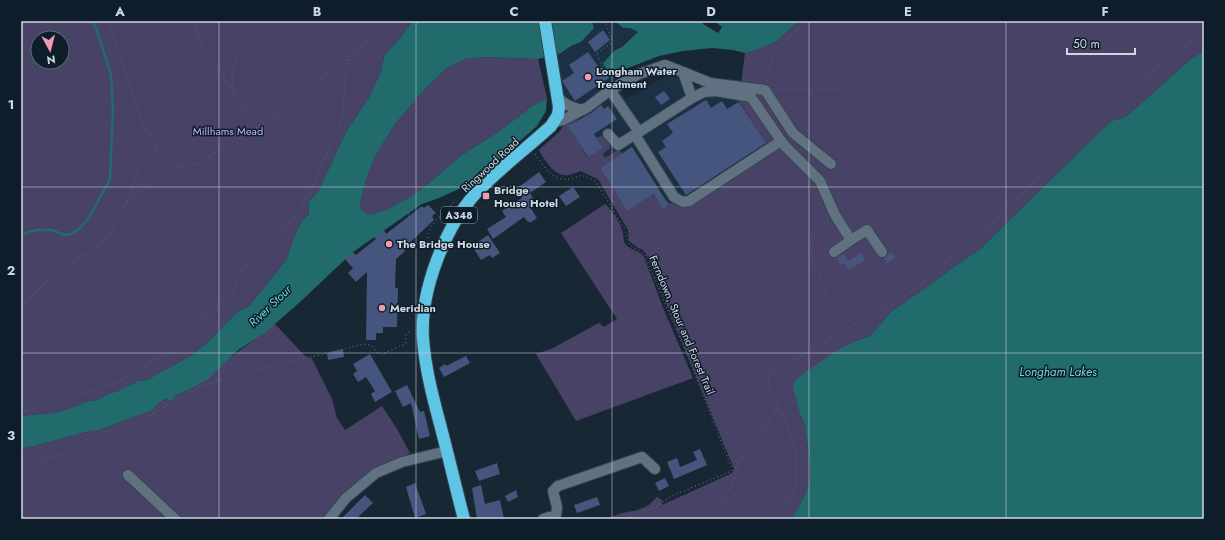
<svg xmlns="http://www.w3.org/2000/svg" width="1225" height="540" font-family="Jost,sans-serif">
	<rect width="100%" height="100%" fill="#182734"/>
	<!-- built -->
	<polygon fill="#1b3042" points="592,21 615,21 623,28 630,28 638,32 622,47 614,51 603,63 608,72 614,77 625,99 670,74 694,85 758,92 788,138 638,248 629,241 628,230 598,179 580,171 568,176 559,174 551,169 539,150 560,131 563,112 554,55 561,53 571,46 581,42 594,28"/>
	<!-- green -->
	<g fill="#494267" fill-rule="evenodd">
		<path d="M21,21H412L401,37L384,56L381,71L370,96L346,132L319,190L308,203L309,214L301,222L294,238L286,260L250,305L237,312L209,341L192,355L147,380L138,381L118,391L111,393L95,401H89L68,409L53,413L21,416ZM38,38H62V62H38Z"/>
		<path d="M799,21H1204V51L1192,58L1126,117L1111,121L981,248L890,313L870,336L856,341L800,414L805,425L810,465L809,485L800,505L791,519H606L622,513L638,510L649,505L657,497L662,500V505L730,474L733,472L734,469L647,256L643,250L638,248L629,241L628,230L598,179L580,171C565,179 555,175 546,161C543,158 541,154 539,150L560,131L566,122L575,118L579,119L569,126L574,136L593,128L596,133L594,134L593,132L578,141L587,157L602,148L596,138L601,136C606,139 610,142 610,148L603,154L605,158L619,149L622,154L600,168L627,211L652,194L663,208L669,204L687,196L767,145L739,101L745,53L759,49L777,41Z"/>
		<polygon points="486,57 538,59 547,98 531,107 498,132 459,157 429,183 412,196 386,210 370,215 361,210 360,202 366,180 375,156 395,124 424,90 447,68 465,59"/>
		<path d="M605,204C611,209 620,222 622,230C624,234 623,238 624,242C628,250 639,250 644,257L663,308L693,378L576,421L536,354L553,348L599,323L604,327L617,319L561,233Z"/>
		<polygon points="275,324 305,356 312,359 332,399 337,418 345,430 382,406 397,429 410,453 389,464 325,519 21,519 21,450 23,448 34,446 94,430 99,430 153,410 157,404 166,399 171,401 177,395 186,391"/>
	</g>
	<!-- water -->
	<g fill="#226b6c">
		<polygon points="412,21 592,21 594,28 581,42 571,46 561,53 538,59 486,57 465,59 447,68 424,90 395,124 375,156 366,180 360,202 361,210 370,215 386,210 412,196 429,183 459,157 498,132 531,107 547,98 546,111 537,126 472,183 439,198 422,204 353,252 300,302 267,331 237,351 208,379 186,391 177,395 171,401 166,399 157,404 153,410 99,430 94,430 34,446 23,448 21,450 21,416 53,413 68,409 89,401 95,401 111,393 118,391 138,381 147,380 192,355 209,341 237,312 250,305 286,260 294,238 301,222 309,214 308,203 319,190 346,132 370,96 381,71 384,56 401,37"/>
		<polygon points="615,21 702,21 703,24 718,33 722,27 714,21 799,21 777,41 759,49 745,53 733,50 712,48 683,51 659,56 628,68 608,72 603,63 614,51 622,47 638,32 630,28 623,28"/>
		<polygon points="1204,51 1204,519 791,519 800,505 809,485 810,465 805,425 800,414 793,387 796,379 836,351 856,341 870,336 890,313 981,248 1111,121 1126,117 1192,58"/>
	</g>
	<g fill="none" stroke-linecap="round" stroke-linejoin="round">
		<!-- stream -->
		<polyline stroke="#226b6c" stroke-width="2.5" points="21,235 36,230 52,230 64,235 71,234 80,228 89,218 110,179 113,110 111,75 97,31 93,21"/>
	</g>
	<!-- building -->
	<g fill="#46557e">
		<polygon points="603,30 610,40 595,52 588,42"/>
		<polygon points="588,52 600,69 602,67 609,78 575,101 562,81 574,73 569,65"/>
		<polygon points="664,91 670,99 661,105 655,97"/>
		<polygon points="706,100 711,108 722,101 727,109 739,102 766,143 686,195 658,152 666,147 662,141 673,133 667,124"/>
		<polygon points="601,105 604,109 608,106 617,119 594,134 603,148 588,157 568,126 591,113"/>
		<polygon points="632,147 663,196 669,204 663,209 653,194 627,211 600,168"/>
		<polygon points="539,172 546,182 530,193 536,203 530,207 537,218 530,223 529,221 528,222 524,217 493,239 487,229 506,217 502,211 522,198 516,189"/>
		<polygon points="573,187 580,197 566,206 559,196"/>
		<polygon points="428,205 436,213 432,216 434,220 404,248 405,251 396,259 395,288 398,288 397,327 383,327 383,333 376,333 376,340 366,340 367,272 356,282 348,273 353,268 345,259 353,252 356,255 376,239 374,237 384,230 386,234 422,206 424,208"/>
		<polygon points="488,235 500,253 492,258 490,255 481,260 472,246"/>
		<polygon points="891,252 895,258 887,263 884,258"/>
		<polygon points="861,253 865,260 849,270 845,263 841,265 837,258 844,254 848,261"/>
		<polygon points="343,349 344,357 328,360 327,353"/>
		<polygon points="370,354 392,392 375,402 371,394 375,391 366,377 358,382 353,374 357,371 353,364"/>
		<polygon points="466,356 470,363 444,377 439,368 445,364 446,366"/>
		<polygon points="407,385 420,412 424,411 430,436 419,439 411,403 403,407 395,391"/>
		<polygon points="700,449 707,465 674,479 667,462 677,458 680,467 697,460 693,452"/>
		<polygon points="497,463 500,474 479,481 475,471"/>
		<polygon points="665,478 669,486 659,491 655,483"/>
		<polygon points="415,483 426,514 415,518 406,487"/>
		<polygon points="481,485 485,504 500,500 504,519 477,519 472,488"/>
		<polygon points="516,490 518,497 508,502 505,496"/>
		<polygon points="365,495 373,503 356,519 341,519"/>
		<polygon points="597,497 600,505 577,513 574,505"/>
	</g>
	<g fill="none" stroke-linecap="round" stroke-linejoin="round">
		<!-- minor casing -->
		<g stroke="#38444e" stroke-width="12">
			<g id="minor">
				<polyline points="683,72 710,83 765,90 793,133 831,164"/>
				<path d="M558,98C566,105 572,108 583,110"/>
				<polyline points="554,122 563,120 588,107 610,90 639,74 665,65 683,72 692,98 704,92 716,91 751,97 784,145 820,181 835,215 851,240 834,252"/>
				<polyline points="639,132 692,98"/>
				<polyline points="608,134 618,145 639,132 610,90"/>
				<polyline points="635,135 674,197 683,202 689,201 781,141"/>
				<polyline points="851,240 867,230 882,252"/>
				<polyline points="128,475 175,519"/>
				<polyline points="329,519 346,498 376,473 402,462 447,451"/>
				<polyline points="543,519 556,515 557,507 553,491 558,486 642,457 655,469"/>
			</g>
		</g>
		<!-- highway casing -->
		<g stroke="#38444e" stroke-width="14">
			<path id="highway" d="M464,519C456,489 449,458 441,428C433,398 425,368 423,338C420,291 445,227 476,193C499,169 527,148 551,126L558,115L559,107L545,21"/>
		</g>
		<!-- path -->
		<g stroke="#515e6a" stroke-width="1.5" stroke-dasharray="1 3" stroke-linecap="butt">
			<polyline points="186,21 199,38"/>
			<path d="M195,21C197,27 198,34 200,40C208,59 224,73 233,92"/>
			<path d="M263,21C257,29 249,36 243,45C230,64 227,89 244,107C249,113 257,117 264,122"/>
			<polyline points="604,21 612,38 611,43 596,54 611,79"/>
			<polyline points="1095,21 1149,74"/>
			<path d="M767,81C771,49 784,42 806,21"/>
			<polyline points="776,90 834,90 844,88 880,68 921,28 931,21"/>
			<polyline points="157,147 171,160 182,166 200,163 226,146 276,116 348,57"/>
			<path d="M535,154C543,166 553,182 570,179C574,178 578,176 582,175L595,181L599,187L625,230L629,243L631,246L644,254L689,359L732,469V471L674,495L664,501L658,506L646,512L625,519"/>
			<polyline points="395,199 409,215"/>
			<polyline points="127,201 141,191 182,166"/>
			<polyline points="828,221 822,226 810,242 810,251 827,296 848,329"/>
			<polyline points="428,246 428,236 431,226 456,200"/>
			<polyline points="21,306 46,282 81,256 97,248 109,235 127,201 140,168 157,147 146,131 137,108 108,21"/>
			<polyline points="21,411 26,411 116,383 153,362 179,347 207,314 232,294 243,270 254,257 276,239 293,220 311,191 342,118 348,57 391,21"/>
			<polyline points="21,469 69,451 91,437 138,422 202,386 218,380 363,344 371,345 379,354 385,353 406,343 405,336 410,331"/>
			<polyline points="717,519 723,500 737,473 739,462 778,408"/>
			<path d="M774,519C782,510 790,500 794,488C806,455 782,417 769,387L768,379L771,373L913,291L973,240L1029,188L1149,74L1179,49L1204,36"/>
		</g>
		<!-- minor -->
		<use href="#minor" stroke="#607281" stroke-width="10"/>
		<!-- highway -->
		<use href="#highway" stroke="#5ec5e5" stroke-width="12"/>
	</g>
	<!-- grid -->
	<path fill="none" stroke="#cfd8e1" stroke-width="1" stroke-opacity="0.55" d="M219,21V519M416,21V519M612,21V519M809,21V519M1006,21V519M21,187H1204M21,353H1204"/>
	<!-- markers -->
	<g fill="#f29aaf" stroke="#0e1d2a" stroke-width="1.5">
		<circle cx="588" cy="77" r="4"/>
		<rect x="482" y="192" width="8" height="8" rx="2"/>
		<circle cx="389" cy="244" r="4"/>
		<circle cx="382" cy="308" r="4"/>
	</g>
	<g text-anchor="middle" stroke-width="3" stroke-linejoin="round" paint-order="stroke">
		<!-- shield labels -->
		<rect fill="#0e1d2a" stroke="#95a0aa" stroke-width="1" x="441" y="207" width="36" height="16" rx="3"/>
		<g font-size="10" font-weight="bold" fill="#cfd8e1">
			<text x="459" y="219">A348</text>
		</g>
		<!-- poi labels -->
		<g font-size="11" font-weight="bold" fill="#cfd8e1" stroke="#0e1d2a" text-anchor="start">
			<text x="596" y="75">Longham Water<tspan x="596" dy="13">Treatment</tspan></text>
			<text x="494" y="194">Bridge<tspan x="494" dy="13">House Hotel</tspan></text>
			<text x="397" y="248">The Bridge House</text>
			<text x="390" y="312">Meridian</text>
		</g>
		<!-- park labels -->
		<g font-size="11" fill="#c1b4fb" stroke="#0e1d2a">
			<text x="228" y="135">Millhams Mead</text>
		</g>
		<!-- street labels -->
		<g font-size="11" fill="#cfd8e1" stroke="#0e1d2a">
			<text transform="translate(490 165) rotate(-43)" y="4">Ringwood Road</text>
			<text transform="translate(682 325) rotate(67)" y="4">Ferndown, Stour and Forest Trail</text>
		</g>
		<!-- water labels -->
		<g font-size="12" font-style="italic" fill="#6bd7da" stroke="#0e1d2a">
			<text transform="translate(270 306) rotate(-44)" y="4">River Stour</text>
			<text x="1058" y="376">Longham Lakes</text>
		</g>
	</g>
	<!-- border -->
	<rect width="1225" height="540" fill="none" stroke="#0e1d2a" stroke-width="44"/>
	<!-- north arrow -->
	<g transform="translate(50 50) rotate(173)"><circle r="19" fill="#0e1d2a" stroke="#5b6873"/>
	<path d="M0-3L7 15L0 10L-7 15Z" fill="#f29aaf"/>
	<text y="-6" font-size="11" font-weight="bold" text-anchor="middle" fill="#cfd8e1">N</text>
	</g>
	<!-- scale -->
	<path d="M1067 48v6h68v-6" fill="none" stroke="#cfd8e1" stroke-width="2"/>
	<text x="1073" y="48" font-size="12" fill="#cfd8e1" stroke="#0e1d2a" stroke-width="3" paint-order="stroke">50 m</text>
	<rect x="22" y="22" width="1181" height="496" fill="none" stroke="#cfd8e1" stroke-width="1.5"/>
	<g font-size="13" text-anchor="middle" font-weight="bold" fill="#cfd8e1">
		<text x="120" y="16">A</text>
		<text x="317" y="16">B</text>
		<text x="514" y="16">C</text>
		<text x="711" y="16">D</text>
		<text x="908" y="16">E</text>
		<text x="1105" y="16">F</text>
		<text x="11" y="109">1</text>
		<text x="11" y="275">2</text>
		<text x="11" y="440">3</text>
	</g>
</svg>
